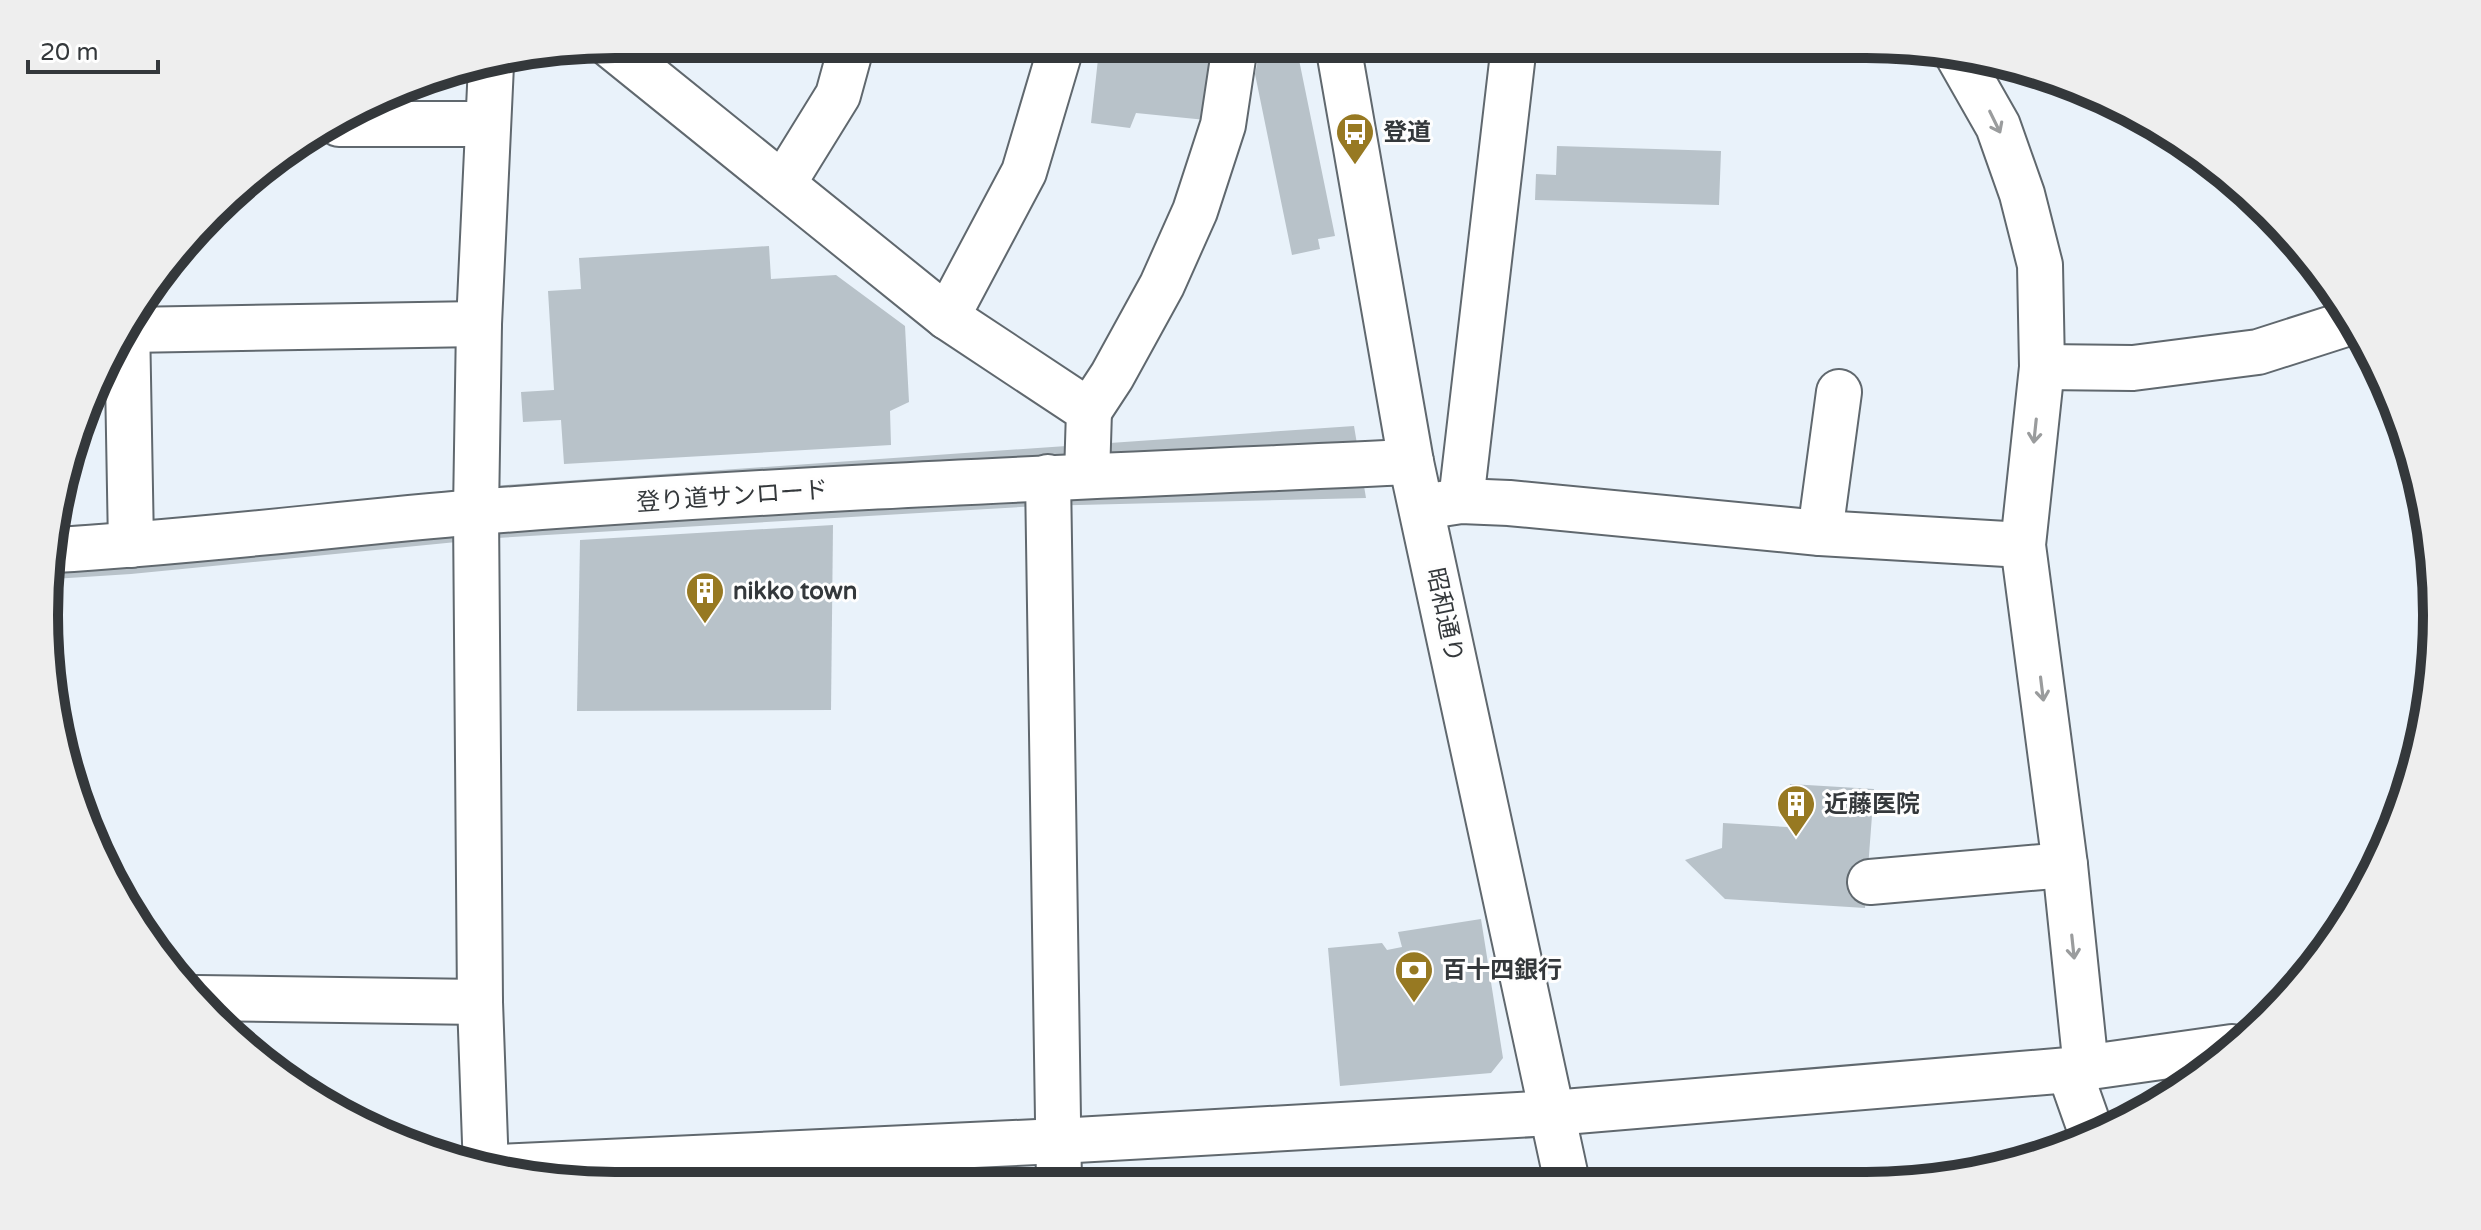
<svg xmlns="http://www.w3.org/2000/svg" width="2481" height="1230" font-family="'Varela Round','Noto Sans JP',sans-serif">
	<rect width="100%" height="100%" fill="#e9f2fa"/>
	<!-- building -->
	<g fill="#b8c2c9">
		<polygon points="1088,44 1214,45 1206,120 1136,113 1130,128 1091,123 1098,59 1087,59"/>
		<polygon points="1261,45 1296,45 1335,236 1318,239 1320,249 1292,255 1255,74"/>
		<polygon points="1557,146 1721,151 1719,205 1535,200 1536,174 1556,175"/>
		<polygon points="769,246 771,279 836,275 905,326 909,402 890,411 891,445 564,464 561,420 523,422 521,392 554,390 548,291 581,289 579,258"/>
		<polygon points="1354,426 1366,498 1038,506 497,538 131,574 53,579 54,526 160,520 505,485"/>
		<polygon points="833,525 831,710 577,711 580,540"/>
		<polygon points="1790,784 1874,789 1865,908 1725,899 1685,860 1722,848 1723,823 1787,827"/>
		<polygon points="1481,919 1503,1058 1491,1073 1340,1086 1328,948 1382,943 1387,950 1402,947 1398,932"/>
		<polygon points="1714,1171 1715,1182 1631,1182 1636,1175"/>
	</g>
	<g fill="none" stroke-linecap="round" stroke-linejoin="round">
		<!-- minor casing -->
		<g stroke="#60686e" stroke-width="48">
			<g id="minor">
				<polyline points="610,45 947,317 1089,411 1087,476"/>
				<polyline points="1338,45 1411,462 1567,1182"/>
				<polyline points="1957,54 1998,126 2022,194 2040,265 2042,367 2023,545 2065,865 2086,1068"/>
				<polyline points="339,124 487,124"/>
				<polyline points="783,184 838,95 852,44"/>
				<polyline points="947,317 1024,172 1062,44"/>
				<polyline points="127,322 131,545"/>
				<polyline points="128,330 479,324"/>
				<polyline points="2042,367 2133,368 2258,352 2355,321"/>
				<polyline points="1089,411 1112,376 1162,285 1195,211 1223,125 1235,45"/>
				<polyline points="1048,477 1059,1184"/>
				<polyline points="1461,501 1514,45"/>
				<polyline points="1422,507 1461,501 1509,503 1820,533 2023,545"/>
				<polyline points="1820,533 1839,392"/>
				<path d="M54,550C195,542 335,524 476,512C787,488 1099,476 1411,462"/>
				<polyline points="1870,882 2065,865"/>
				<polyline points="197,998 480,1002"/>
				<polyline points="2069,1070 2092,1135"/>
				<polyline points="477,1168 1058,1141 1552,1113 2069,1070 2232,1047"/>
				<polyline points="486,1170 480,1002 476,512 479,324 491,65"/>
			</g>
		</g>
		<!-- minor -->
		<use href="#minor" stroke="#fff" stroke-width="44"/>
	</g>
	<!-- one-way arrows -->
	<defs><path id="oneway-shaft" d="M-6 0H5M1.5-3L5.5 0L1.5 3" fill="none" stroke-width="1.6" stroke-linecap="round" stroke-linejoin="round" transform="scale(2)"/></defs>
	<g stroke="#9a9c9d">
		<use href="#oneway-shaft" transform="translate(1995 122) rotate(64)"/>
		<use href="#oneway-shaft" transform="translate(2035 431) rotate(96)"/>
		<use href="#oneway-shaft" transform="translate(2042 689) rotate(83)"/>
		<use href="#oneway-shaft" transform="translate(2073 947) rotate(84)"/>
	</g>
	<!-- icons -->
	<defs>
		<g id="bus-pin" transform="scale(2)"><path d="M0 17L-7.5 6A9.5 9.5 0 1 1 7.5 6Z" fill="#977922" stroke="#fefefe"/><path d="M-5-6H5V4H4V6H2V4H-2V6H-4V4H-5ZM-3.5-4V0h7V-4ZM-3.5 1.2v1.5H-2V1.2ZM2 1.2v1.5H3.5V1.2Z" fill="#fff"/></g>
		<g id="building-pin" transform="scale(2)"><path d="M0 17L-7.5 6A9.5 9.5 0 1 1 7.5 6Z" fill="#977922" stroke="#fefefe"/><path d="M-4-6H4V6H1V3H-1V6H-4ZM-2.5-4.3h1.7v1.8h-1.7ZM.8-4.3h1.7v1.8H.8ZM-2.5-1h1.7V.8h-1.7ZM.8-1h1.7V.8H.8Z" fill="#fff"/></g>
		<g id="bank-pin" transform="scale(2)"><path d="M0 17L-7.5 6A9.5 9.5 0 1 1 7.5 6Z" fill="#977922" stroke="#fefefe"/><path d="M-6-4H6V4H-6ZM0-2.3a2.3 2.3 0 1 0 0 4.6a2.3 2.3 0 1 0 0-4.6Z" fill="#fff"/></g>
	</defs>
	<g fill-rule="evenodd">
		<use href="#bus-pin" x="1355" y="132"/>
		<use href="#building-pin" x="705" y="591"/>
		<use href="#building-pin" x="1796" y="804"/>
		<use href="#bank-pin" x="1414" y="970"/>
	</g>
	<g text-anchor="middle" stroke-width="6" stroke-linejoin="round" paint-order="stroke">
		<!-- poi labels -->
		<g font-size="24" font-weight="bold" fill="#34383b" stroke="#fefefe" text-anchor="start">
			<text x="1383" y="140">登道</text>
			<text x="733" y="599">nikko town</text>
			<text x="1824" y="812">近藤医院</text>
			<text x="1442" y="978">百十四銀行</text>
		</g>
		<!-- street labels -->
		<g font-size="24" fill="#34383b" stroke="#fefefe">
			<text transform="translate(732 496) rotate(-4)" y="8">登り道サンロード</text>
			<text transform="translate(1445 615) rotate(78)" y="8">昭和通り</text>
		</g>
	</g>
	<!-- crop -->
	<path d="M0 0H2481V1230H0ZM615 58H1866A557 557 0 0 1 2423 615V615A557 557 0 0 1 1866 1172H615A557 557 0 0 1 58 615V615A557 557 0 0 1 615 58Z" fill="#eee" fill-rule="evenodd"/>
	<path fill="none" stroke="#34383b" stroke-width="10" d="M615 58H1866A557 557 0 0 1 2423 615V615A557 557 0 0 1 1866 1172H615A557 557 0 0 1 58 615V615A557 557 0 0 1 615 58Z"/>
	<!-- scale -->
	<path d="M28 60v12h130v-12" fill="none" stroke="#34383b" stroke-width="4"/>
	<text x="40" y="60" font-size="24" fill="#34383b" stroke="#fefefe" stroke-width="6" paint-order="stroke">20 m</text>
</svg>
